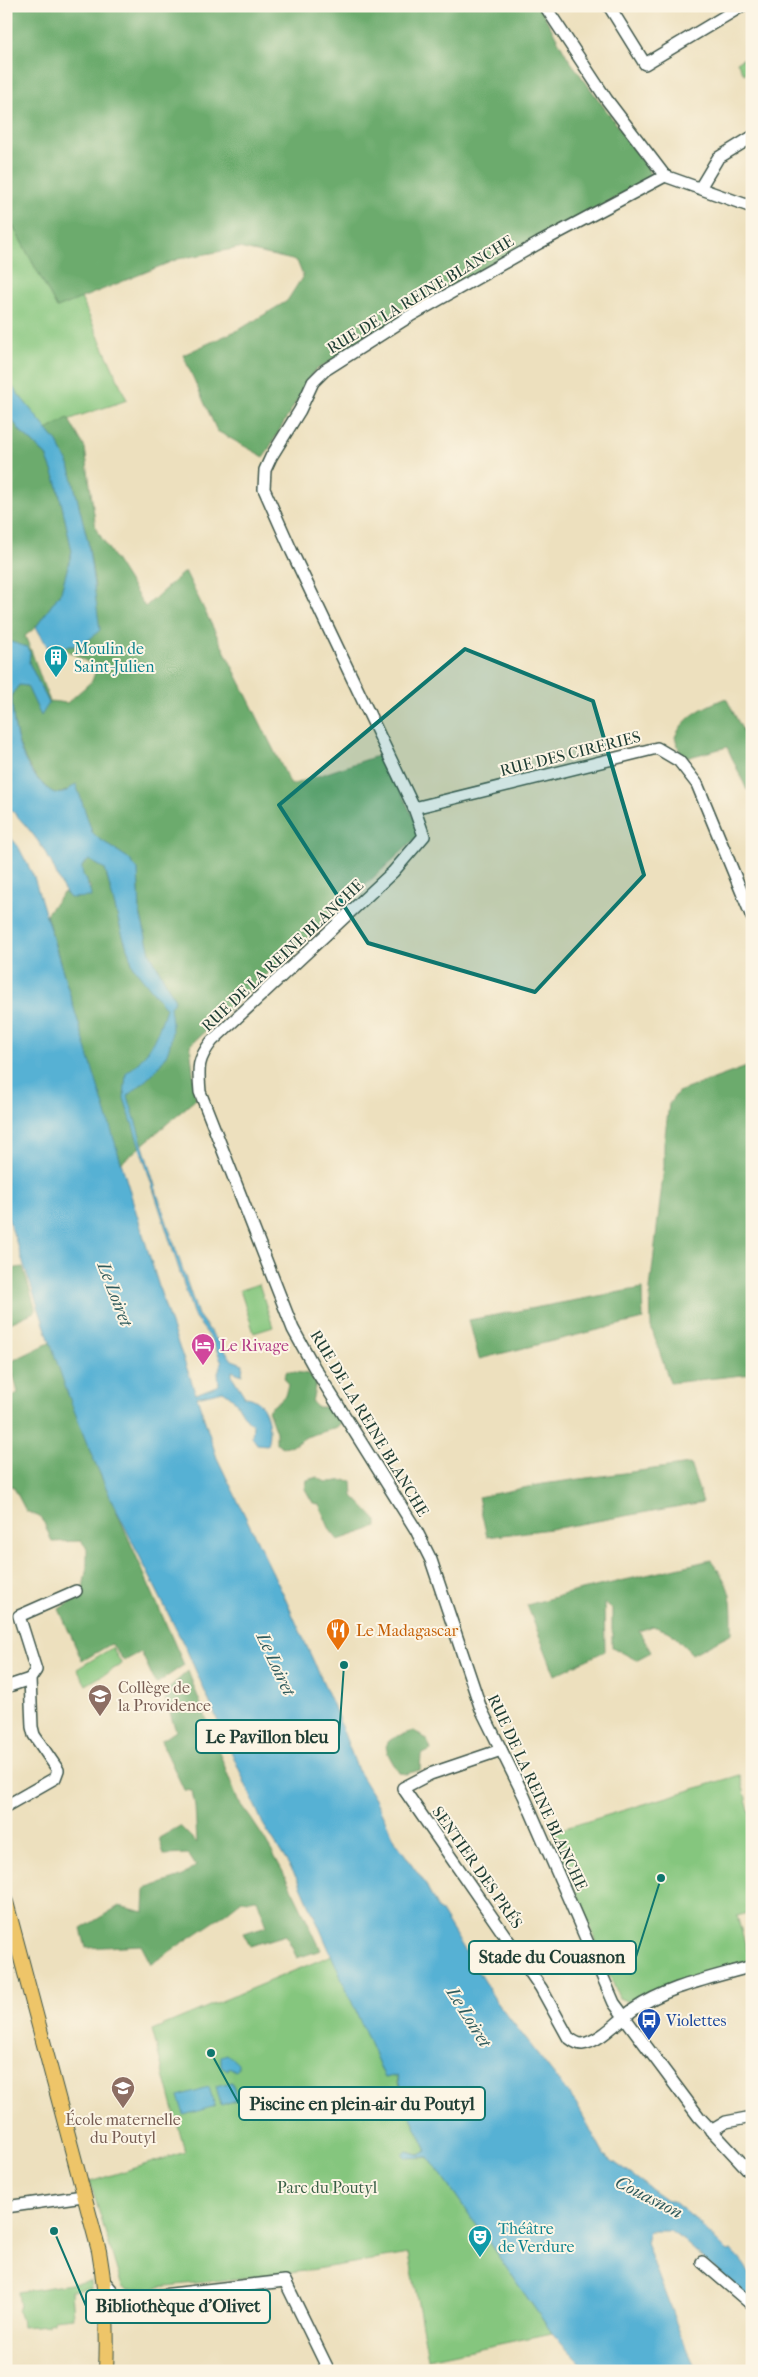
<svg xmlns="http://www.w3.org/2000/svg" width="758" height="2377" font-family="'IM FELL French Canon',serif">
	<rect width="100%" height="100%" fill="#fcf5e5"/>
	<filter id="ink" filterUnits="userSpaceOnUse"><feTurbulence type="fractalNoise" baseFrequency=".02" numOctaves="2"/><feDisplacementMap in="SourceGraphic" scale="10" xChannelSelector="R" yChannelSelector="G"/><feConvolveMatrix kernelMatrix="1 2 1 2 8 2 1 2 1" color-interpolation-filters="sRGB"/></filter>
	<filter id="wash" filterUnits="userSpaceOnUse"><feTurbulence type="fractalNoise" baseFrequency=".0096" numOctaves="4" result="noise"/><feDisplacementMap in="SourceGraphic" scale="20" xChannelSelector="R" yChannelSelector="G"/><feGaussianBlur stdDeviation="1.12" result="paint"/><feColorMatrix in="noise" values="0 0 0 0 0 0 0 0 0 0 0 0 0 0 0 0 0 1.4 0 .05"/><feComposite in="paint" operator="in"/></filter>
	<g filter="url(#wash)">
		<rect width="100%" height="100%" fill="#ede0be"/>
		<!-- green -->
		<g fill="#85c67e" stroke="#528259">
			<polygon points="752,54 752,70 744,74 737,62"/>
			<path d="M6,213L57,308L81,298L127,400C100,410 72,416 47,430L6,379Z"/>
			<polygon points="259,1284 273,1327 254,1333 240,1290"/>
			<polygon points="112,1648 122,1664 86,1685 77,1669"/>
			<polygon points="740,1775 752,1822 752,1912 737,1916 750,1960 670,1984 633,2004 619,1998 552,1832"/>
			<polygon points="332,1955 385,2078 397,2075 405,2104 427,2151 420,2155 408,2151 421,2158 429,2157 552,2333 428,2359 409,2254 291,2273 128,2290 122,2287 90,2182 185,2152 152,2030"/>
			<polygon points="90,2281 91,2288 71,2291 73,2317 54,2319 54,2322 48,2323 48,2325 22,2327 21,2317 17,2310 20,2306 18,2292"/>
		</g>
		<!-- forest -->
		<g fill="#6cab6d" stroke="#467450">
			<polygon points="6,6 539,6 568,58 647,166 651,178 314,371 264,457 217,431 183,355 242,328 287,301 303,276 297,261 239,248 178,259 57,308 6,213"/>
			<path d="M6,412L22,433L46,455L57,483L72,551L61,592L36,627L25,636C35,657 40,680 50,701L67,703L92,681L97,667L60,647L83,645L95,586L88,542L69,465L57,442L47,430L68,418L85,448L96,529L145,607L185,571L291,785L383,754L421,834L190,1045L196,1099L120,1164L46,914L64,892L70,898L91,888L81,873L82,866L89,860L105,869L121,930L134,968L175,1000L150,953L140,913L138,870L128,858L98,838L92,832L76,785C70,788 62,795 55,793C49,792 43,785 40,781C19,757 12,726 12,694L19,685L27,686L41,715L49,702L29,663L30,653L27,648L8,641L6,632Z"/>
			<path d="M726,698L744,733L752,730V788L747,790L727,747L682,759L675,737C685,715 704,707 726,698Z"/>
			<polygon points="752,1065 752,1374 670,1383 651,1327 650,1289 664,1167 664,1143 669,1104 678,1092"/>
			<polygon points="6,1263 9,1269 23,1267 36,1311 6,1325"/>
			<polygon points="642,1288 643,1319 479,1359 469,1320"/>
			<polygon points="51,1342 87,1444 184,1665 156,1684 141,1652 124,1661 111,1644 82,1661 59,1609 82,1594 87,1566 87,1548 81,1541 52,1542 42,1518 26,1511 13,1486 6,1488 6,1399 18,1393 10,1362"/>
			<polygon points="287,1371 309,1374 316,1382 312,1402 317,1407 329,1407 340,1417 342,1422 337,1427 306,1437 294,1445 283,1447 276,1443 276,1432 268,1410 285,1396 288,1384 284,1377"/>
			<polygon points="690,1464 703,1502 558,1528 487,1537 478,1497 543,1484"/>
			<path d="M317,1477C329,1487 338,1478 352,1481L353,1496L377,1521V1527L338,1540L330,1530L319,1504L313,1503L305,1489L307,1480Z"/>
			<path d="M711,1560C733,1589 732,1599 732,1633L692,1654L670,1632L653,1626L639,1631L651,1652L636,1660L612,1647V1609L604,1603L605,1651L555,1675L527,1605L569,1593Z"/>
			<path d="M188,1671L238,1801C273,1845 297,1899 321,1950L297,1958L286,1935L250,1946L243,1933L267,1926L257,1899L242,1900L218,1919L151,1964L141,1945L86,1948L81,1929L119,1906L144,1912L145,1889L181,1877L196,1866L188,1854L164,1855L159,1838L180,1826L197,1843L195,1806L192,1791L184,1790L161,1741L176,1731L165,1699L171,1686Z"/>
			<path d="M413,1731C424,1735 428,1740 431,1750L421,1755L420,1770L406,1774L399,1773C381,1743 379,1742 413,1731Z"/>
		</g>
		<!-- water -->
		<g fill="#56b1d4" stroke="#3a7784">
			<polygon points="6,379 57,442 69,465 88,542 100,630 83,645 60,647 51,653 36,627 61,592 72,551 57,483 46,455 22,433 6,412"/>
			<path d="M6,632L8,641L27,647L30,653L29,663L49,703L41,716L27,686L19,685L12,694C12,726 19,765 45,786C50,791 55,795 63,793C67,791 72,787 76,784L92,832L98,838L128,858L138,870L140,913L150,953L175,1000L170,1007C178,1054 161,1067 128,1096L158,1196L198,1315L232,1360L243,1364L242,1375L232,1371V1376L245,1397C268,1398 272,1429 267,1445L257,1444L252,1437L253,1425C239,1414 241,1402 223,1391L197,1397L217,1458L285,1598L332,1702L359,1773L375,1799L396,1842L425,1883L438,1909L440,1910L496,2001L576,2103L604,2155L668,2201H673L702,2225V2227L728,2252L732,2251C750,2269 752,2276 752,2302L684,2241L670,2231H649L646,2243L681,2336L694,2364L701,2371H595L584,2366L552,2333L429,2157L407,2158L403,2153L407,2151L420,2155L427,2151L405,2104L398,2075L385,2078L299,1881L263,1824L188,1653L112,1501L87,1444L66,1389L6,1212V832L18,846L34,877L167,1313L196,1394L219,1385L218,1372L222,1362L212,1340L194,1316L124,1098L126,1073C149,1057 158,1034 166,1008L134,968L121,930L105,869L89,860L82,866C81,878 91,885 91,897L70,898C61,888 57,875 52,864C40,841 24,822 6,805Z"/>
			<polygon points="227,2054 238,2064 238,2069 236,2071 229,2067 228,2070 221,2066 221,2056"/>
			<polygon points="232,2082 237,2100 221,2105 216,2086"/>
			<polygon points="209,2087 215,2106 184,2115 178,2096"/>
		</g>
	</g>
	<g filter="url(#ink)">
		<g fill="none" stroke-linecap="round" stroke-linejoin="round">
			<!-- minor casing -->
			<g stroke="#3e5549" stroke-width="14">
				<g id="minor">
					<polyline points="545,6 607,100 665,176 752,207"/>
					<polyline points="609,6 645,64 742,6"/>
					<path d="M665,176L539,243L410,316L325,370L313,382L300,410L271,457L265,470L264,489L292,552L414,808L424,836L393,872L212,1041C197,1060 198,1068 200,1092L293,1329L314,1367L416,1530L431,1560L481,1709L524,1796L614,2003L699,2117L752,2174"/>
					<polyline points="700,188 718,158 752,137"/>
					<polyline points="414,808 657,748 679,761 697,784 752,917"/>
					<polyline points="6,1687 30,1679"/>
					<path d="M501,1750L430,1774L403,1788L541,1988L568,2037C572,2040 576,2044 582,2044C600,2042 619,2020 633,2010C668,1986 712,1978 752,1966"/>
					<polyline points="6,1806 55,1778 58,1770 34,1735 32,1727 30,1679 36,1670 19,1616 76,1591"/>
					<polyline points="711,2131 726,2122 752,2117"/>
					<polyline points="6,2207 83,2196"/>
					<polyline points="702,2262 752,2305"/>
					<polyline points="104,2281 115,2294 127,2299"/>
					<polyline points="107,2318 114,2306 127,2299 285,2281 329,2371"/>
				</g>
			</g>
			<!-- major casing -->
			<g stroke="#3e5549" stroke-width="16">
				<path id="major" d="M6,1902L99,2251C106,2291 108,2330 106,2371"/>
			</g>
			<!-- minor -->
			<use href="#minor" stroke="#fff" stroke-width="11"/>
			<!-- major -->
			<use href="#major" stroke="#eec569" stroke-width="14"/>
		</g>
	</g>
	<!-- marked area -->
	<path fill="#0f766e" fill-opacity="0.2" stroke="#0f766e" stroke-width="4" stroke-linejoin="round" d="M465,649L593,701L644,875L535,992L368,943L279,805Z"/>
	<!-- icons -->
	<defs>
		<g id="building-pin" transform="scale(1.25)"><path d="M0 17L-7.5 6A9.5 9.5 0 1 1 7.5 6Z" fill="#0f9aa8" stroke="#fcf5e5"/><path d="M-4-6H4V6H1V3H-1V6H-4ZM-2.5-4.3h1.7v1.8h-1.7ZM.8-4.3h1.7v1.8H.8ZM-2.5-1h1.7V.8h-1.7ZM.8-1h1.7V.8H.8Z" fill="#fff"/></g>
		<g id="hotel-pin" transform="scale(1.25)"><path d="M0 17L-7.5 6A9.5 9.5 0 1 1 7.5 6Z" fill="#d1479c" stroke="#fcf5e5"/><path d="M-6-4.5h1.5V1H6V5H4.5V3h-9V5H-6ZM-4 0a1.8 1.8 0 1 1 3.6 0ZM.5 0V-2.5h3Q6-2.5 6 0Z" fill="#fff"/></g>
		<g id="restaurant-pin" transform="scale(1.25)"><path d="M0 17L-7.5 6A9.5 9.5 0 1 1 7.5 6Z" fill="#e8710a" stroke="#fcf5e5"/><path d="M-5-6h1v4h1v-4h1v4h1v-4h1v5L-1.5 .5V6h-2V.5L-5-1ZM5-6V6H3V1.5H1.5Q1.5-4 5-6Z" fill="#fff"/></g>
		<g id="school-pin" transform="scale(1.25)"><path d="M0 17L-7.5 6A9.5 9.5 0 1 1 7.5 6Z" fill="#8d6e63" stroke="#fcf5e5"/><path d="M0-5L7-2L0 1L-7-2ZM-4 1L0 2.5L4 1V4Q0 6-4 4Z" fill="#fff"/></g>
		<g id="bus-pin" transform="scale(1.25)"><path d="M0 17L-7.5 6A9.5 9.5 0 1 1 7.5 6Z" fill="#1a4fb4" stroke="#fcf5e5"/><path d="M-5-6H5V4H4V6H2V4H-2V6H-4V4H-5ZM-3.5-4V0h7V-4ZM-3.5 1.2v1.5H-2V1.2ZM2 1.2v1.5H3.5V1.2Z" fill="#fff"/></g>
		<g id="theatre-pin" transform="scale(1.25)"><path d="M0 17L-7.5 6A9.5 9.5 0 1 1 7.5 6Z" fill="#0f9aa8" stroke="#fcf5e5"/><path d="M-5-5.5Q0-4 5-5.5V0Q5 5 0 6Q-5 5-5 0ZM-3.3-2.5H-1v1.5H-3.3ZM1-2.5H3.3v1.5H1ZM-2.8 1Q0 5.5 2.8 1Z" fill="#fff"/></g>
	</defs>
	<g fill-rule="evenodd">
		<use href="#building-pin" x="56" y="657"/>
		<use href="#hotel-pin" x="203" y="1345"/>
		<use href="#restaurant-pin" x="338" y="1630"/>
		<use href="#school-pin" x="100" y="1696"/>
		<use href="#bus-pin" x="649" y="2020"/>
		<use href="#school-pin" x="123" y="2088"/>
		<use href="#theatre-pin" x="480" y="2237"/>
	</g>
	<g text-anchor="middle" stroke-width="4" stroke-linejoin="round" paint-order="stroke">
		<!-- street labels -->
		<g font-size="16" fill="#1f3d34" stroke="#fcf5e5">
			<text transform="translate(420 294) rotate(-31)" y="6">RUE DE LA REINE BLANCHE</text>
			<text transform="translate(570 753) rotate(-14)" y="6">RUE DES CIRERIES</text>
			<text transform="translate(282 955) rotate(-43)" y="6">RUE DE LA REINE BLANCHE</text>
			<text transform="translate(370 1423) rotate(59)" y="6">RUE DE LA REINE BLANCHE</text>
			<text transform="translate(538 1792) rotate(65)" y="6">RUE DE LA REINE BLANCHE</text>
			<text transform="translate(478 1867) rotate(55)" y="6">SENTIER DES PRÉS</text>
		</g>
		<!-- culture labels -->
		<g font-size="16" fill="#0d838f" stroke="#fcf5e5" text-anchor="start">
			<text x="74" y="654">Moulin de<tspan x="74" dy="18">Saint-Julien</tspan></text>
			<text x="498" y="2234">Théâtre<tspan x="498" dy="18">de Verdure</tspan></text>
		</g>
		<!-- hotel labels -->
		<g font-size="16" fill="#b23c85" stroke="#fcf5e5" text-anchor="start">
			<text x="220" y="1351">Le Rivage</text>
		</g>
		<!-- food labels -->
		<g font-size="16" fill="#c56008" stroke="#fcf5e5" text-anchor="start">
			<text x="356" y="1636">Le Madagascar</text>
		</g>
		<!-- education labels -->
		<g font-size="16" fill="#785e54" stroke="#fcf5e5" text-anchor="start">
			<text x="118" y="1693">Collège de<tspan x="118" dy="18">la Providence</tspan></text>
			<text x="123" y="2125" text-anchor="middle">École maternelle<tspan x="123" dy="18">du Poutyl</tspan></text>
		</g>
		<!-- transit labels -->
		<g font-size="16" fill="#164399" stroke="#fcf5e5" text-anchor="start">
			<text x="666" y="2026">Violettes</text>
		</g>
		<!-- park labels -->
		<g font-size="16" fill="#385f46" stroke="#fcf5e5">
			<text x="327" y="2193">Parc du Poutyl</text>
		</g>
		<!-- water labels -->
		<g font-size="18" font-style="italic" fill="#2d5a5c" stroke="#fcf5e5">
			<text transform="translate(115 1294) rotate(69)" y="6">Le Loiret</text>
			<text transform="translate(276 1664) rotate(65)" y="6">Le Loiret</text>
			<text transform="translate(469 2017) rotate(58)" y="6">Le Loiret</text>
			<text transform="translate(649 2197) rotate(27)" y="6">Couasnon</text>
		</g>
	</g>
	<!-- callouts -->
	<path fill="none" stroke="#0f766e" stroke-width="2" d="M344 1665L339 1737M661 1878L636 1957M211 2053L239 2104M54 2231L86 2306"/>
	<g fill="#0f766e" stroke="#fcf5e5" stroke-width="2">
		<circle cx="344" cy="1665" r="5"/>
		<circle cx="661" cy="1878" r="5"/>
		<circle cx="211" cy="2053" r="5"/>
		<circle cx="54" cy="2231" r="5"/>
	</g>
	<g fill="#fcf5e5" stroke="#0f766e" stroke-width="2">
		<rect x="196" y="1720" width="143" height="33" rx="5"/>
		<rect x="469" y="1941" width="167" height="33" rx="5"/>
		<rect x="239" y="2087" width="246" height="33" rx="5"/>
		<rect x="86" y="2290" width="184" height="33" rx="5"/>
	</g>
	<g font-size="18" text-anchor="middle" font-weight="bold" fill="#1f3d34">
		<text x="267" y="1743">Le Pavillon bleu</text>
		<text x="552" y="1963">Stade du Couasnon</text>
		<text x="362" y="2110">Piscine en plein-air du Poutyl</text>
		<text x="178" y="2312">Bibliothèque d'Olivet</text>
	</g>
	<!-- margin -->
	<rect width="758" height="2377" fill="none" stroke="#fcf5e5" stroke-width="25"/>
</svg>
